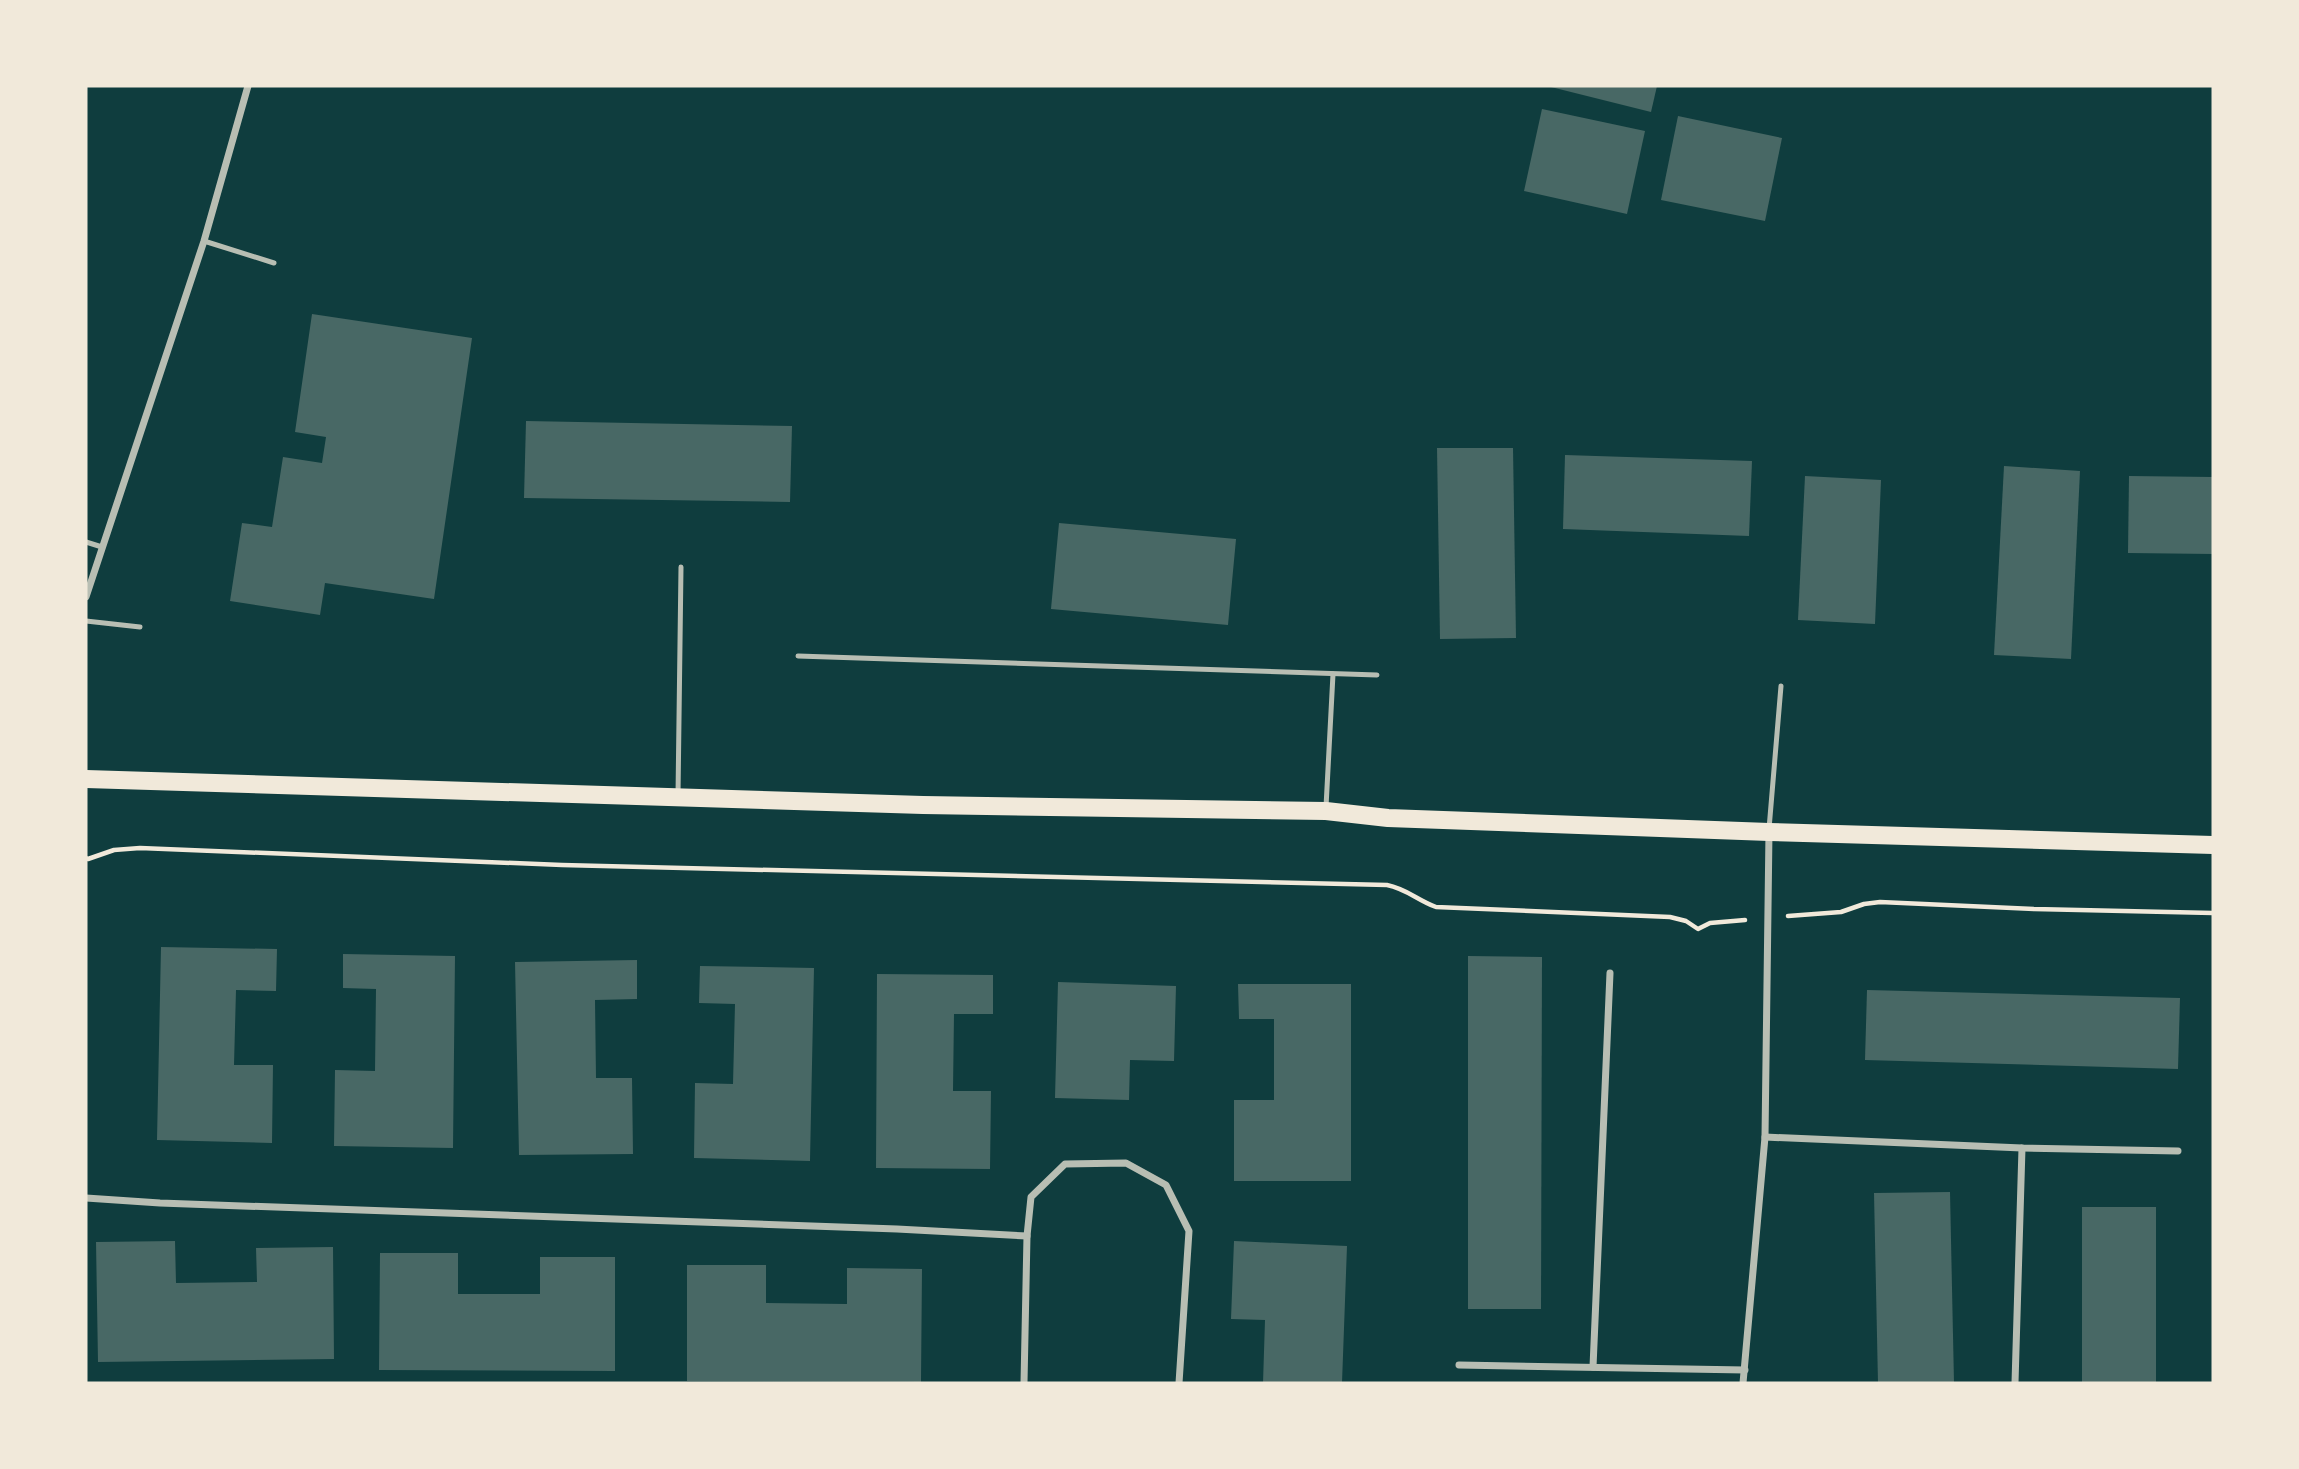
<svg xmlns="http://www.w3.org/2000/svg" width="2299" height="1469" font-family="'Nunito Sans',sans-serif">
	<rect width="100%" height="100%" fill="#0f3d3e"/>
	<!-- building -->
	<g fill="#486865">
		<polygon points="1547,86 1657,86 1651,112"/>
		<polygon points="1542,109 1645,131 1627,214 1524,191"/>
		<polygon points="1678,116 1782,138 1765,221 1661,200"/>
		<polygon points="312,314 472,338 434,599 325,583 320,615 230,601 242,523 272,527 283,457 322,463 326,437 295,432"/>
		<polygon points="526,421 792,426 790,502 524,498"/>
		<polygon points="1437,448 1513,448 1516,638 1440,639"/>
		<polygon points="1565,455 1752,461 1749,536 1563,529"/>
		<polygon points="2004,466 2080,471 2071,659 1994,655"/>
		<polygon points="1805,476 1881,480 1875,624 1798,620"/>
		<polygon points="2129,476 2213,477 2213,554 2128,553"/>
		<polygon points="1059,523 1236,539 1228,625 1051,609"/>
		<polygon points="161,947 277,949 276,991 236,990 234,1065 273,1065 272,1143 157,1140"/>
		<polygon points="343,954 455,956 453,1148 334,1146 335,1070 375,1071 376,989 343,988"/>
		<polygon points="1468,956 1542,957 1541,1309 1468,1309"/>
		<polygon points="637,960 637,999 595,1000 596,1078 632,1078 633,1154 519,1155 515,962"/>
		<polygon points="700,966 814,968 810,1161 694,1158 695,1083 733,1084 735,1004 699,1003"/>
		<polygon points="877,974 993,975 993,1014 954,1014 953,1091 991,1091 990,1169 876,1168"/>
		<polygon points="1058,982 1176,986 1174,1061 1130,1060 1129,1100 1055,1098"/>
		<polygon points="1238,984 1351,984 1351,1181 1234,1181 1234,1100 1274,1100 1274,1019 1239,1019"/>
		<polygon points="1867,990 2180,998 2178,1069 1865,1060"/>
		<polygon points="1950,1192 1954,1383 1878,1383 1874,1193"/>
		<rect x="2082" y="1207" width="74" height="176"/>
		<polygon points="175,1241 176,1283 257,1282 256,1248 333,1247 334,1359 98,1362 96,1242"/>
		<polygon points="1234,1241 1347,1246 1342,1383 1263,1383 1265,1320 1231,1319"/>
		<polygon points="380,1253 458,1253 458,1294 540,1294 540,1257 615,1257 615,1371 379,1370"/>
		<polygon points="687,1265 766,1265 766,1303 847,1304 847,1268 922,1269 921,1382 687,1381"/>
	</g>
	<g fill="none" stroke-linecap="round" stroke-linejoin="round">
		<!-- path -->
		<g stroke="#f1e9da" stroke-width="4.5">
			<path d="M86,858L88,859L114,850L140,848L562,865L1387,885C1407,889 1417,900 1436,907L1670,917L1686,921L1698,929L1710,923L1745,920"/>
			<polyline points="1788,916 1841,912 1864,904 1880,902 2034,909 2213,913"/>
		</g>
		<!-- service -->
		<g stroke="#b8beb3" stroke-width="5">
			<polyline points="204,241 274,263"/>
			<polyline points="86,542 102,547"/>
			<polyline points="86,621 140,627"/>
			<polyline points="798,656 1377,675"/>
			<polyline points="678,795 681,567"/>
			<polyline points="1326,807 1333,674"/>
			<polyline points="1769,829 1781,686"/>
		</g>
		<!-- minor -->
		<g stroke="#b8beb3" stroke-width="7">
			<polyline points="86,597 204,241 248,86"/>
			<polyline points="1765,1137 2022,1148 2178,1151"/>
			<polyline points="86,1198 160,1203 897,1229 1027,1236"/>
			<polyline points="1459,1365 1745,1370"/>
			<polyline points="1593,1367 1610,973"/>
			<polyline points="1024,1383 1027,1236 1031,1197 1065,1164 1126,1163 1166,1185 1189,1231 1179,1383"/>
			<polyline points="1743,1383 1765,1137 1769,832"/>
			<polyline points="2015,1383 2022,1148"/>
		</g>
		<!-- primary -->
		<polyline stroke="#f1e9da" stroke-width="18" points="86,779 923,805 1326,811 1388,818 1769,832 2213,845"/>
	</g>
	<!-- border -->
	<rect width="2299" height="1469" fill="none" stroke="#f1e9da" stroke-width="175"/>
</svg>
